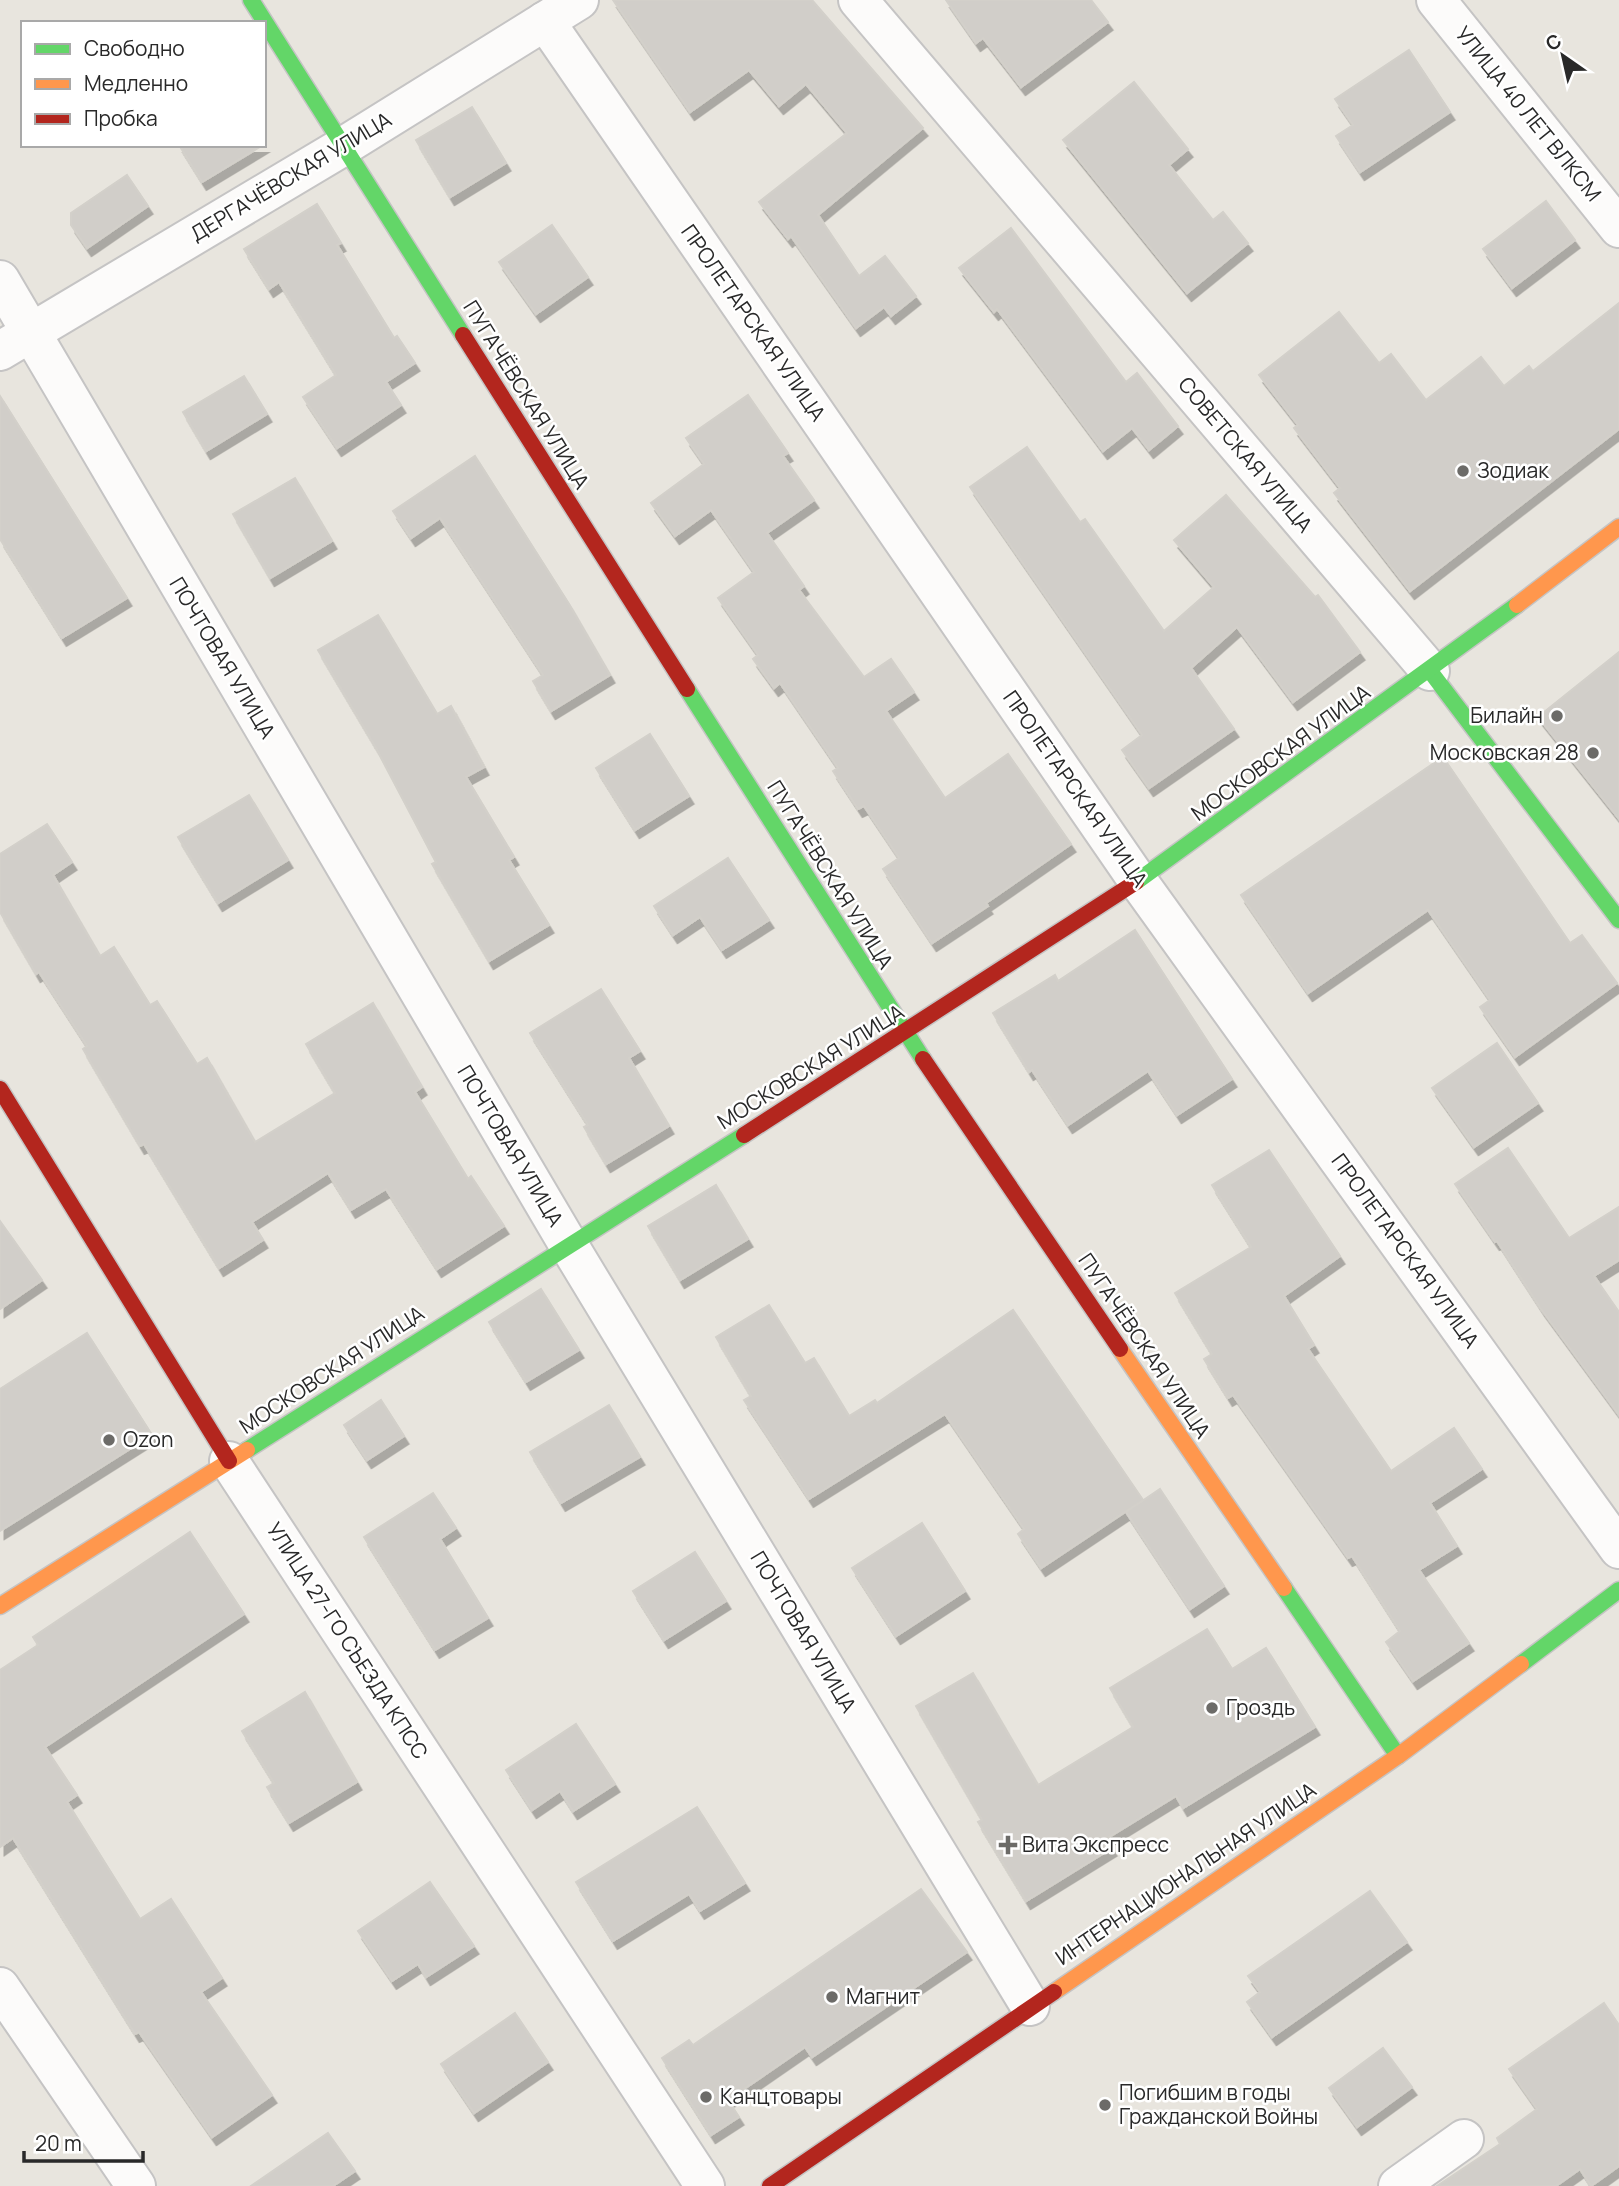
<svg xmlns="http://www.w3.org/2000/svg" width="1619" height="2186" font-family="Manrope,sans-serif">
	<defs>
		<filter id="shadow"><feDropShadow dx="4.5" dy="8" stdDeviation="0" flood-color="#0004"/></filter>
	</defs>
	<rect width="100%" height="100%" fill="#e8e5de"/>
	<!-- building -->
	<g fill="#d1cec9" stroke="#d3d0ca" stroke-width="2" filter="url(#shadow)">
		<polygon points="613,0 812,0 923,128 818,215 859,276 885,256 916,296 891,316 884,307 856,328 791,236 788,239 759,202 847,133 806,84 779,106 749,70 690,112"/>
		<polygon points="946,0 1091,0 1108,22 1021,87 983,38 976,43"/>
		<polygon points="1409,50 1450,112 1360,172 1336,136 1353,125 1335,99"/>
		<polygon points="1134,82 1188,149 1169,165 1213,220 1223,212 1248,243 1187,293 1063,140"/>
		<polygon points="472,107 506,163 450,197 416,140"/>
		<polygon points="179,145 263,145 202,182"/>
		<polygon points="127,175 148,206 87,248 71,225 71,213"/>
		<polygon points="1546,201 1575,240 1512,288 1483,249"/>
		<polygon points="317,204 341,243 337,245 394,338 397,336 415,363 386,382 401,405 337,448 303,397 336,375 279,282 269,289 244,249"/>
		<polygon points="552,225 588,277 536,314 499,262"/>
		<polygon points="1011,228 1126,382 1137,373 1178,426 1149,450 1132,428 1103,451 997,309 994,312 959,268"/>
		<polygon points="1619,303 1619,429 1410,591 1334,493 1340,488 1294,428 1298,425 1259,375 1339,312 1379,363 1391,354 1426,400 1481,357 1504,386 1529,366 1533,371"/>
		<polygon points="244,376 267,414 206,451 183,412"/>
		<polygon points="748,395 788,453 783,456 814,500 767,533 804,586 799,590 864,677 891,659 914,692 886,711 945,798 1008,754 1071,844 986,903 988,906 932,943 883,869 899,858 864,806 858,809 833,771 838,768 780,683 774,688 753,659 758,655 718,598 754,572 711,510 675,536 651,503 704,464 686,438"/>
		<polygon points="0,396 127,598 62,638 0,539"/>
		<polygon points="1027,447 1080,522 1085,519 1164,631 1214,587 1174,540 1226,495 1315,597 1318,595 1360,652 1293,702 1237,627 1191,668 1234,729 1149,788 1122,750 1142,735 970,487"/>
		<polygon points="475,456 569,604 610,675 551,711 533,681 543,675 440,518 411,538 393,511"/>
		<polygon points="295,478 332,541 270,578 233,514"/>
		<polygon points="378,615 437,714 451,706 484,767 466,777 514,857 509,860 549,925 489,961 432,864 436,862 376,748 318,650"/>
		<polygon points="1619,652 1619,819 1538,717"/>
		<polygon points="650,734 689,796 635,830 596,768"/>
		<polygon points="1443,757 1570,943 1582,935 1617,983 1515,1057 1480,1007 1490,1000 1428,910 1308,993 1241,895"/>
		<polygon points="249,795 288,860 218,903 178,837"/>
		<polygon points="47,824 72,862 53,875 100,956 114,947 150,1005 157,1001 197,1064 207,1058 255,1142 335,1093 306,1044 373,1003 422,1087 415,1092 468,1179 471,1176 504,1226 437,1269 386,1189 351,1210 328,1173 252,1222 263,1240 219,1268 144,1144 140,1146 83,1049 87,1046 39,972 36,974 0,912 0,854"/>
		<polygon points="728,858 769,920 722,950 700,917 673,935 654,906"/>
		<polygon points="1135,930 1232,1079 1177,1115 1148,1071 1068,1125 1032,1070 1029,1072 993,1013 1055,975 1058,981"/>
		<polygon points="601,989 640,1051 629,1058 669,1126 606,1164 584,1127 588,1125 530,1033"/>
		<polygon points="1497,1043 1538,1103 1474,1147 1432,1088"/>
		<polygon points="1508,1148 1569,1238 1619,1207 1619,1260 1594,1276 1619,1312 1619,1415 1541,1309 1497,1241 1495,1242 1455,1184"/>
		<polygon points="1269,1150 1340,1256 1284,1296 1314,1345 1308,1349 1391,1471 1454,1428 1482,1469 1430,1503 1457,1546 1419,1570 1469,1643 1413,1681 1386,1642 1400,1631 1352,1556 1348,1558 1233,1395 1228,1398 1204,1359 1212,1354 1175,1293 1251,1247 1212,1185"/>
		<polygon points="716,1185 748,1239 680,1280 648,1226"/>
		<polygon points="0,1221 42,1280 0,1309"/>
		<polygon points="541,1289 579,1350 526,1382 489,1322"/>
		<polygon points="769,1305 805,1363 814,1358 849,1416 875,1400 877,1403 1013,1310 1143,1500 1041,1568 1018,1534 1024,1529 945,1414 809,1499 744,1400 751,1396 716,1337"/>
		<polygon points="87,1333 152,1435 0,1531 0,1389"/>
		<polygon points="381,1400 404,1436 367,1460 344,1425"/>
		<polygon points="609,1405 640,1457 561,1503 530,1452"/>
		<polygon points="1160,1489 1224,1586 1190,1609 1126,1512"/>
		<polygon points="433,1493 456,1528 440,1539 488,1618 435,1650 364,1537"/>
		<polygon points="922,1523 965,1591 896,1636 852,1568"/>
		<polygon points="190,1532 244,1614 45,1747 77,1795 67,1802 140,1919 171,1899 222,1978 201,1992 272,2095 212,2137 139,2032 135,2034 13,1838 0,1847 0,1670 38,1645 33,1637"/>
		<polygon points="695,1552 726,1601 664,1640 633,1591"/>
		<polygon points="1207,1629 1232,1669 1266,1648 1315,1727 1183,1808 1176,1796 1106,1839 1112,1848 1026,1901 978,1822 982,1820 916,1706 973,1673 1038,1785 1133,1727 1110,1688"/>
		<polygon points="305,1692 357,1782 289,1823 267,1787 274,1783 242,1731"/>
		<polygon points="576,1724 615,1784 573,1811 560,1791 532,1810 506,1770"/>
		<polygon points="697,1807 745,1883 700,1911 689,1894 613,1941 576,1882"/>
		<polygon points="430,1882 474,1946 426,1977 418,1964 392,1981 358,1931"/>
		<polygon points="921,1889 967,1952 812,2057 805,2047 728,2100 739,2117 711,2135 662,2058 689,2040 693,2045"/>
		<polygon points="1370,1891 1407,1942 1272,2037 1247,2002 1260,1992 1248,1976"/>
		<polygon points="1604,2003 1619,2025 1619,2166 1591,2186 1580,2169 1556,2186 1437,2186 1500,2144 1497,2138 1537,2109 1509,2069"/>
		<polygon points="515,2013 548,2062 474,2113 441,2064"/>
		<polygon points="1383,2048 1412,2087 1357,2127 1329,2088"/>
		<polygon points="328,2133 355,2171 333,2186 251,2186"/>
	</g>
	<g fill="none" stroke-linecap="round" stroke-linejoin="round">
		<!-- street casing -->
		<g stroke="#c5c4c4" stroke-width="42">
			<g id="street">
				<polyline points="858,0 1430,671"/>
				<polyline points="1436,0 1619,228"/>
				<polyline points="545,21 1138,881 1619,1549"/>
				<polyline points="0,280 568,1244 1030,2006"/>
				<polyline points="0,351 344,146 579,0"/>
				<polyline points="229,1461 705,2186"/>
				<polyline points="0,1987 136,2186"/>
				<polyline points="1398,2186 1464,2139"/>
			</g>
		</g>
		<!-- fast casing -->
		<g stroke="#c5c4c4" stroke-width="19">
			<g id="fast">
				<polyline points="251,0 463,335"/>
				<polyline points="1430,671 1619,920"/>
				<polyline points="687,689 923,1059"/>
				<polyline points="1136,882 1517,605"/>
				<polyline points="247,1450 744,1135"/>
				<polyline points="1284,1588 1398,1756"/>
				<polyline points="1521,1664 1619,1590"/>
			</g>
		</g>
		<!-- slow casing -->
		<g stroke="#c5c4c4" stroke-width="19">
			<g id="slow">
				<polyline points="1517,605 1619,527"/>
				<polyline points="1120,1349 1284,1588"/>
				<polyline points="0,1606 247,1450"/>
				<polyline points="1054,1992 1398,1756 1521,1664"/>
			</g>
		</g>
		<!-- jam casing -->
		<g stroke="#c5c4c4" stroke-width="19">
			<g id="jam">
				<polyline points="463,335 687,689"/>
				<polyline points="923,1059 1120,1349"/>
				<polyline points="0,1089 229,1461"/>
				<polyline points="744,1135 1136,882"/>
				<polyline points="770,2186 1054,1992"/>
			</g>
		</g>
		<!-- street -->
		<use href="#street" stroke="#fcfbfa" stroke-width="38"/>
		<!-- fast -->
		<use href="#fast" stroke="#63d668" stroke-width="16"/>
		<!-- slow -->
		<use href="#slow" stroke="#ff974d" stroke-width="16"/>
		<!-- jam -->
		<use href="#jam" stroke="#b3261e" stroke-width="16"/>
	</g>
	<!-- markers -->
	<g fill="#6c6b68" stroke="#fff" stroke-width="2.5">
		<circle cx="1463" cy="471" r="7"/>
		<circle cx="1557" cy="716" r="7"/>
		<circle cx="1593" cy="753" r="7"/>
		<circle cx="109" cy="1440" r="7"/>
		<circle cx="1212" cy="1708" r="7"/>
		<path d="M1004.5 1834.5h7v7h7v7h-7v7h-7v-7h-7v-7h7z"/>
		<circle cx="832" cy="1997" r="7"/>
		<circle cx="706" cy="2097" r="7"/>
		<circle cx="1105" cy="2105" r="7"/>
	</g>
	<g text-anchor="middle" stroke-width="5" stroke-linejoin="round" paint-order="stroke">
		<!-- street labels -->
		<g font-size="21" fill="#292929" stroke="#fff">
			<text transform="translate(1528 114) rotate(51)" y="7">УЛИЦА 40 ЛЕТ ВЛКСМ</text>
			<text transform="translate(291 177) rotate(-31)" y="7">ДЕРГАЧЁВСКАЯ УЛИЦА</text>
			<text transform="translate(753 323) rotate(55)" y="7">ПРОЛЕТАРСКАЯ УЛИЦА</text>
			<text transform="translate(526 395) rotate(58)" y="7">ПУГАЧЁВСКАЯ УЛИЦА</text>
			<text transform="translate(1245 455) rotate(50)" y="7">СОВЕТСКАЯ УЛИЦА</text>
			<text transform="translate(222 658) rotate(59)" y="7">ПОЧТОВАЯ УЛИЦА</text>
			<text transform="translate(1281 753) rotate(-36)" y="7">МОСКОВСКАЯ УЛИЦА</text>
			<text transform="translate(1075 789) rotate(55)" y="7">ПРОЛЕТАРСКАЯ УЛИЦА</text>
			<text transform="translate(830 875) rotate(58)" y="7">ПУГАЧЁВСКАЯ УЛИЦА</text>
			<text transform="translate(811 1067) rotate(-32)" y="7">МОСКОВСКАЯ УЛИЦА</text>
			<text transform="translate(510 1146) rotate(59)" y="7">ПОЧТОВАЯ УЛИЦА</text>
			<text transform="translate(1405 1251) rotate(54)" y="7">ПРОЛЕТАРСКАЯ УЛИЦА</text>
			<text transform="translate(1144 1346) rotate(56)" y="7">ПУГАЧЁВСКАЯ УЛИЦА</text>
			<text transform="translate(332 1370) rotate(-33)" y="7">МОСКОВСКАЯ УЛИЦА</text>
			<text transform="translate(803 1632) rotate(59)" y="7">ПОЧТОВАЯ УЛИЦА</text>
			<text transform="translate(347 1641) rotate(57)" y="7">УЛИЦА 27-ГО СЪЕЗДА КПСС</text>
			<text transform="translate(1186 1874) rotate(-34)" y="7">ИНТЕРНАЦИОНАЛЬНАЯ УЛИЦА</text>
		</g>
		<!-- poi labels -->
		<g font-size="21" fill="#292929" stroke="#fff" text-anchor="start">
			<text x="1477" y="478">Зодиак</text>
			<text x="1543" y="723" text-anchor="end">Билайн</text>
			<text x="1579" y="760" text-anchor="end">Московская 28</text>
			<text x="123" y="1447">Ozon</text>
			<text x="1226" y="1715">Гроздь</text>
			<text x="1022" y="1852">Вита Экспресс</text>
			<text x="846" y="2004">Магнит</text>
			<text x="1119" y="2100">Погибшим в годы<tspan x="1119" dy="24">Гражданской Войны</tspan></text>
			<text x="720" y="2104">Канцтовары</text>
		</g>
	</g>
	<!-- legend -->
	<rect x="21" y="21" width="245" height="126" fill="#ffffff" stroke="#a9a9a9" stroke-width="2"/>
	<rect x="35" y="44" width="35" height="10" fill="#63d668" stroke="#a9a9a9" stroke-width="2"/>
	<text x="84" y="56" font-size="21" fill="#292929">Свободно</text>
	<rect x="35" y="79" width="35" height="10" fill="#ff974d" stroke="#a9a9a9" stroke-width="2"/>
	<text x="84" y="91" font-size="21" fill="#292929">Медленно</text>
	<rect x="35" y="114" width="35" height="10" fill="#b3261e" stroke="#a9a9a9" stroke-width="2"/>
	<text x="84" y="126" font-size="21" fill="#292929">Пробка</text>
	<!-- north arrow -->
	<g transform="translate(1563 56) rotate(326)" stroke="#ffffff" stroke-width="5" paint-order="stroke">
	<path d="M0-5L12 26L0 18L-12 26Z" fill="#292929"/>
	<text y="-10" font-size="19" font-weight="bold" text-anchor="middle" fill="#292929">С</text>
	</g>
	<!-- scale -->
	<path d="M24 2151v10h119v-10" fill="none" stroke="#292929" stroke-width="3.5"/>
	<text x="35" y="2151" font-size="21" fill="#292929" stroke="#ffffff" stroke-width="5" paint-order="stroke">20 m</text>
</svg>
